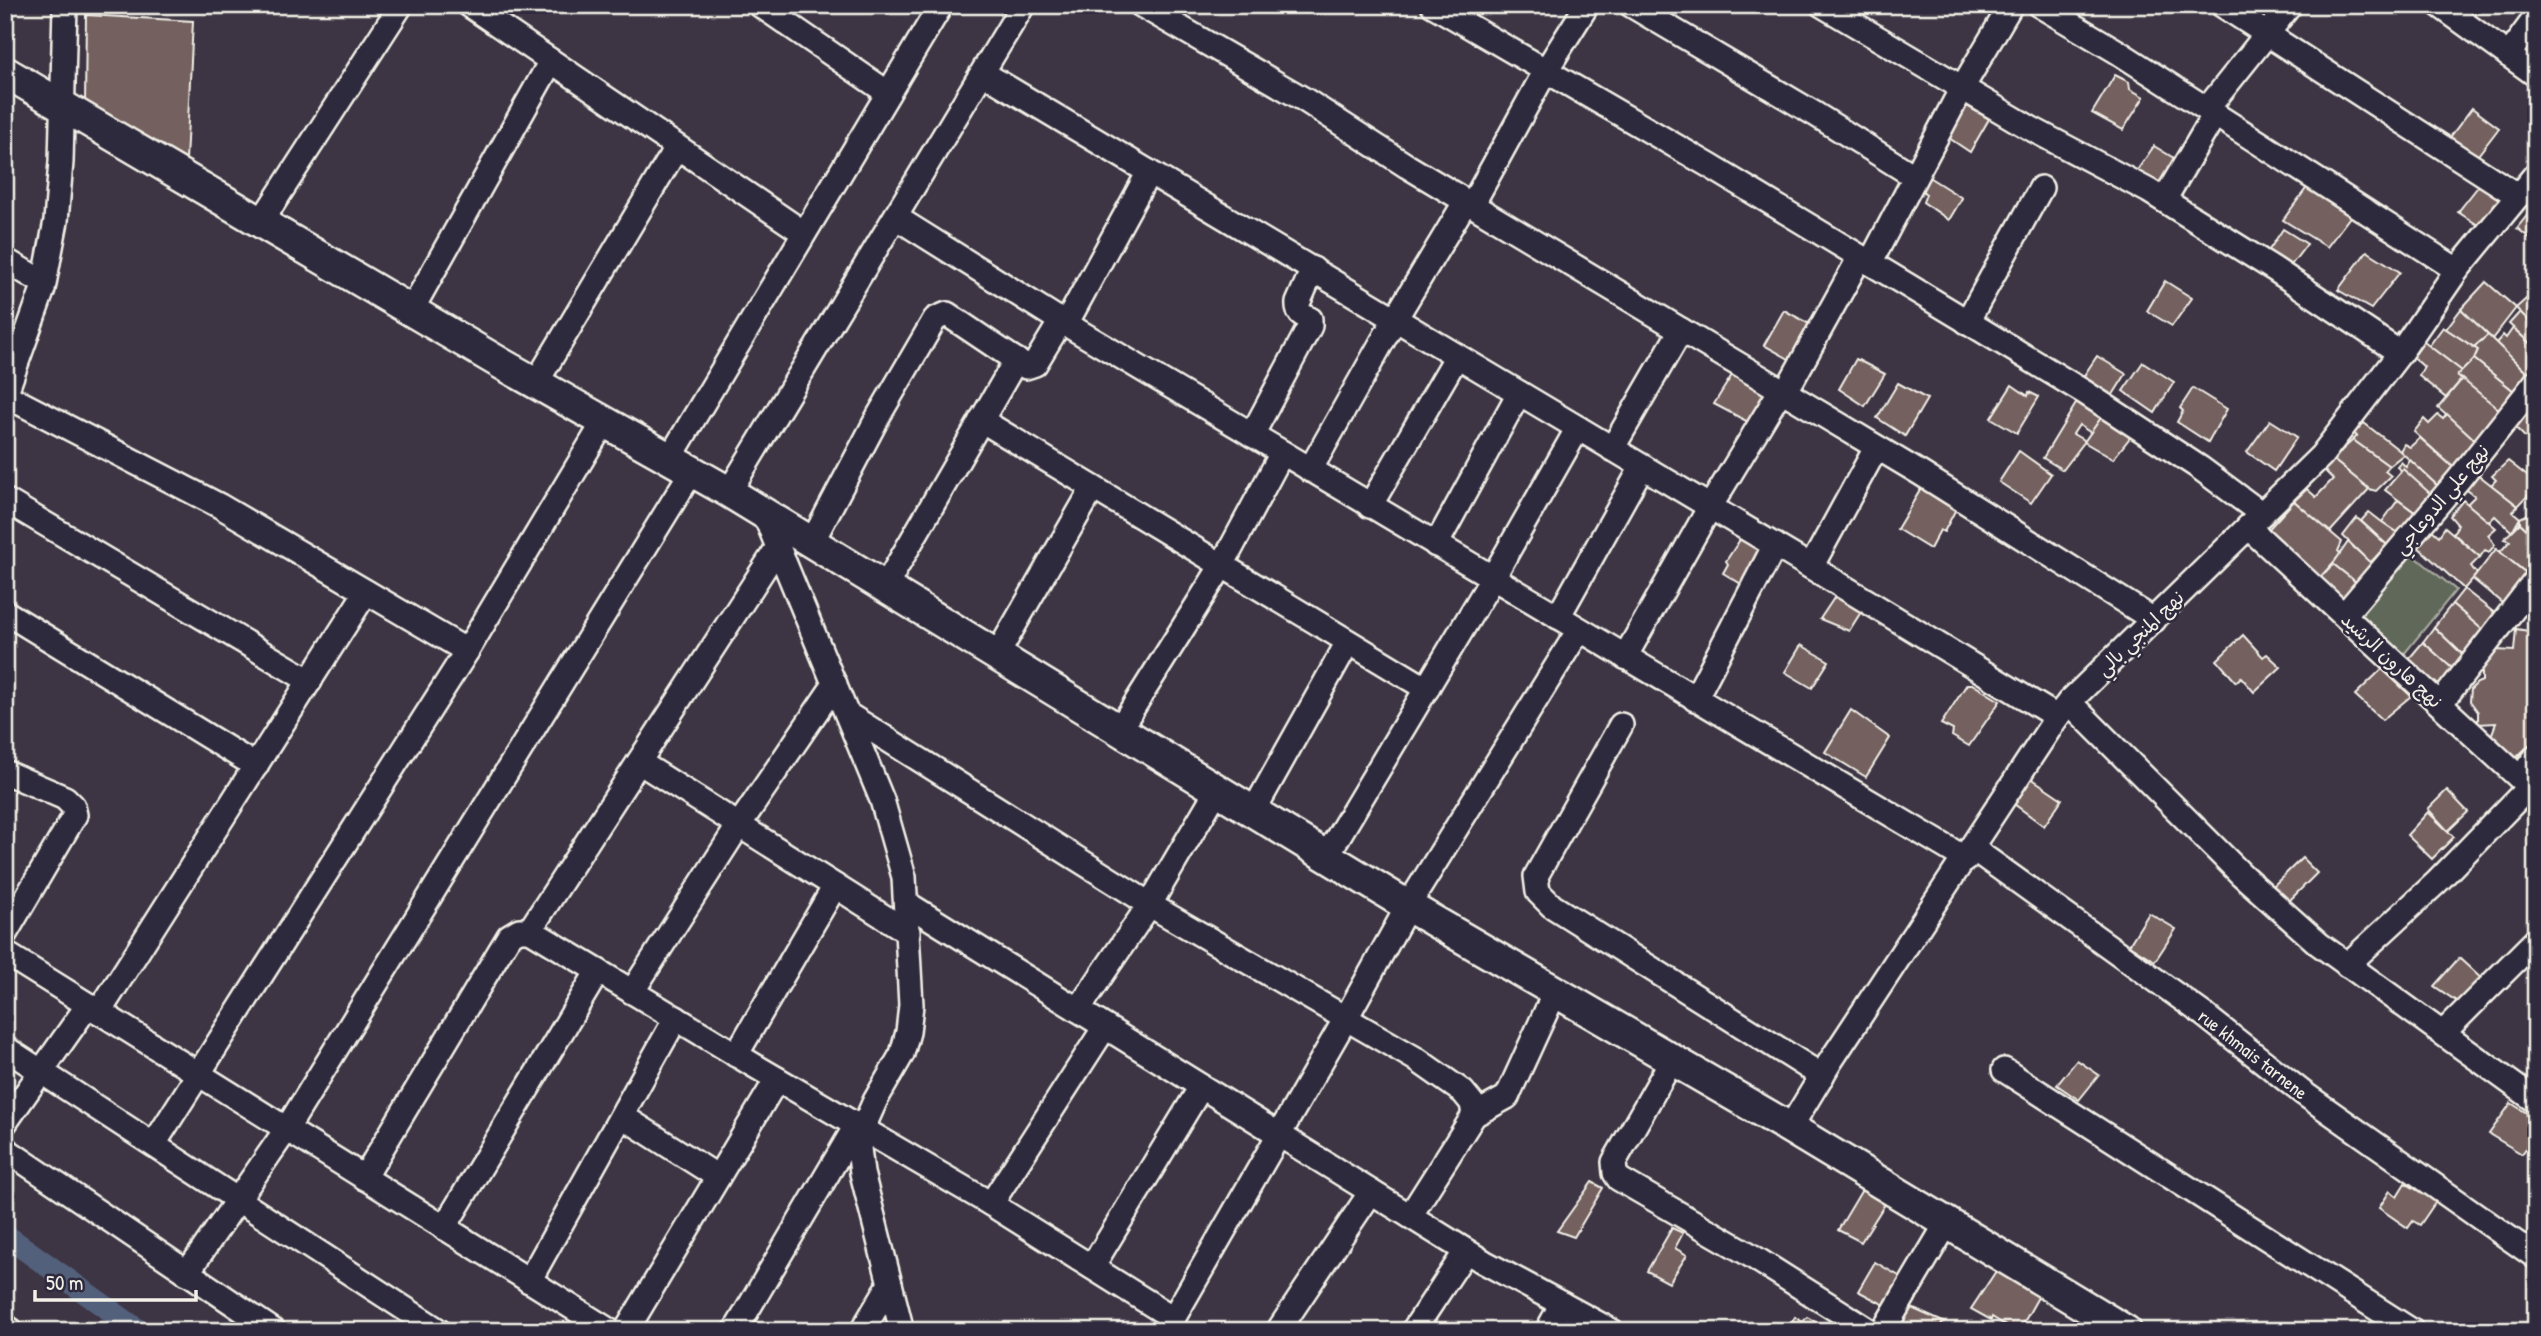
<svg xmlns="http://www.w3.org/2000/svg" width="2541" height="1336" font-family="'Patrick Hand','Playpen Sans Arabic',sans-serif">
	<rect width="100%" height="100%" fill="#3d3544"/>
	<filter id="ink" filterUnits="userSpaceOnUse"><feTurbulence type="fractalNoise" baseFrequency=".0143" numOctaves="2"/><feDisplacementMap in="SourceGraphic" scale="14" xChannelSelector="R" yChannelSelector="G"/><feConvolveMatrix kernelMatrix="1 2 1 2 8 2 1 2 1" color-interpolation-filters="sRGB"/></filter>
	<g filter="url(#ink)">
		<!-- green -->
		<polygon fill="#61675a" stroke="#aaaca1" stroke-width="2" points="2412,554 2456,590 2404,654 2357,618"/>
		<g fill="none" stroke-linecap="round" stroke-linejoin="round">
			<!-- canal -->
			<polyline stroke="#52607b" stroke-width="23" points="5,1235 139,1331"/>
		</g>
		<!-- building -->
		<g fill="#73605f" stroke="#f4f1e8" stroke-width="2">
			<polygon points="86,15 193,21 186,160 85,105"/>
			<polygon points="2115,75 2129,82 2130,89 2144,97 2123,130 2092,113"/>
			<polygon points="1965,105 1989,119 1970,152 1946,136"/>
			<polygon points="2472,108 2499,128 2472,163 2448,140"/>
			<polygon points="2154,146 2177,160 2155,190 2131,179"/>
			<polygon points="1927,176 1962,198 1949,220 1923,202 1926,194 1920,189"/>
			<polygon points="2480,184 2508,204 2487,231 2458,212"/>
			<polygon points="2308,186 2352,214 2327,247 2283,220"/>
			<polygon points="2529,213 2536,218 2536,243 2517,228"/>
			<polygon points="2283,229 2307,244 2285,273 2263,259"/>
			<polygon points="2367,251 2400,272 2371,309 2338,290"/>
			<polygon points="2165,281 2192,298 2172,326 2147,311"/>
			<polygon points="2486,282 2516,308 2492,339 2461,309"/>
			<polygon points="2536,290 2536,328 2516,308"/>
			<polygon points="2461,309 2488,335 2474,347 2446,329"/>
			<polygon points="1784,310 1813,326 1789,359 1764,345"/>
			<polygon points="2520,312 2536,328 2536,349 2509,324"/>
			<polygon points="2443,327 2478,350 2474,359 2462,371 2429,346"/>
			<polygon points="2513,328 2536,349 2536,365 2527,373 2496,343 2503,335 2506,338"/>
			<polygon points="2488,335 2527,373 2515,392 2474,359 2478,350 2474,347"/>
			<polygon points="2424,342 2462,371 2457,376 2462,379 2446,398 2419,376 2424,367 2413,357"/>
			<polygon points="2097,356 2126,374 2109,401 2079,383"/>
			<polygon points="1856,359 1885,374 1865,406 1839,389"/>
			<polygon points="2474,359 2515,392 2501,411 2457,376"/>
			<polygon points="2143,362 2174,382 2155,413 2123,391"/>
			<polygon points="1732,375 1768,394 1750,423 1714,404"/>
			<polygon points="2462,379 2501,411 2475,440 2438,408"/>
			<polygon points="1898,383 1927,399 1905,436 1877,418"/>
			<polygon points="2012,385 2028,396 2029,392 2039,397 2017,433 1991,418"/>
			<polygon points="2193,388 2227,409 2208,442 2177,422 2183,411 2180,408"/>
			<polygon points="2536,392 2536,448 2514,426"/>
			<polygon points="2080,397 2106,412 2091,433 2079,425 2073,434 2085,441 2063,470 2043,458"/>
			<polygon points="2447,414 2475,440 2455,469 2414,432 2424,419 2429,424 2438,415 2443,419"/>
			<polygon points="2103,415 2132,435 2113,459 2084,442"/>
			<polygon points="2270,420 2297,437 2274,471 2247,452"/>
			<polygon points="2364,423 2404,454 2389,466 2353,440 2357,436 2353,433"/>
			<polygon points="2420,438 2455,469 2441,489 2400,451 2404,444 2410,447"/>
			<polygon points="2353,440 2389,466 2385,471 2391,476 2376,491 2369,489 2332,459"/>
			<polygon points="2019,451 2051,474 2031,503 1999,482"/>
			<polygon points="2332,459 2369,489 2330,532 2294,501 2307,489 2316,497 2333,479 2323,469"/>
			<polygon points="2410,460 2441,489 2433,496 2397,467 2401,462 2406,467"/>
			<polygon points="2508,461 2536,483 2536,487 2518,506 2491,485 2496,480 2492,476"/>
			<polygon points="2403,469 2433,496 2416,513 2385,490"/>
			<polygon points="2476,473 2518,506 2513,512 2520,518 2512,532 2495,516 2489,522 2467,504 2475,496 2463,487"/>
			<polygon points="1925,482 1958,505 1944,532 1940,530 1930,549 1897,529"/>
			<polygon points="2398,500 2421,517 2404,537 2382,522"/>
			<polygon points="2463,500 2496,528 2488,535 2495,545 2489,552 2485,550 2480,557 2453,533 2458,525 2450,516"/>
			<polygon points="2294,501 2342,542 2338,551 2341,554 2316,582 2265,533"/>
			<polygon points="2536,501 2536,538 2520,523 2520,518 2529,514"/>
			<polygon points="2369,512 2382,522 2404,537 2396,537 2387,545 2361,521"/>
			<polygon points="2357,518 2387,545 2370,563 2343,536"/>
			<polygon points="2520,523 2536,538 2536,568 2532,564 2525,572 2500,552 2510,541 2504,539"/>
			<polygon points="2445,527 2480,557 2471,566 2477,574 2464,589 2416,545 2432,530 2439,536"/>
			<polygon points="1743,535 1769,550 1748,588 1723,573 1728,564 1726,561"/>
			<polygon points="2348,542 2375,567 2357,583 2333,564"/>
			<polygon points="2496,549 2531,577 2508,608 2473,579"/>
			<polygon points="2333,564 2357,583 2344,605 2316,582"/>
			<polygon points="1840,589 1866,604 1849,631 1820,619"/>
			<polygon points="2464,589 2497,615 2490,620 2494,623 2485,632 2452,604"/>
			<polygon points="2452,604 2485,632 2462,654 2434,627"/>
			<polygon points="2530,615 2536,617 2536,738 2516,758 2490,739 2496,723 2478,724 2478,712 2470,701 2471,689 2477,683 2482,681 2482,668 2496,650 2514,651 2516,629 2529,631"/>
			<polygon points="2434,627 2464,656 2455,671 2423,642"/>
			<polygon points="2243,635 2263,657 2267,654 2281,667 2254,692 2241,677 2236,682 2217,660"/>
			<polygon points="2423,642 2455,671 2438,689 2407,661"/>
			<polygon points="1801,645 1829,661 1812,688 1785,672"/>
			<polygon points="2382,669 2411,696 2382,720 2355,695"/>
			<polygon points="1967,684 1972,684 2000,701 1969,746 1952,736 1953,730 1941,724"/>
			<polygon points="1851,710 1890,738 1866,777 1825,752"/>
			<polygon points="2031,778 2062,799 2044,826 2014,804"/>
			<polygon points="2447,790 2468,812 2448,831 2428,809"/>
			<polygon points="2428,812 2454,837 2432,859 2407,835"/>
			<polygon points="2302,858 2317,873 2285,905 2270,889"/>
			<polygon points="2149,913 2176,929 2155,961 2129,945"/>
			<polygon points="2459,958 2484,981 2462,1005 2434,986"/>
			<polygon points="2077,1060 2099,1075 2079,1100 2057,1085"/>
			<polygon points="2511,1103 2536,1119 2536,1134 2522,1154 2489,1134"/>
			<polygon points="1592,1182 1603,1188 1574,1237 1557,1231"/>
			<polygon points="1866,1183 1890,1196 1861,1242 1838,1230"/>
			<polygon points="2405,1183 2417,1190 2421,1185 2439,1197 2420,1225 2413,1221 2408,1228 2379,1208 2390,1191 2397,1196"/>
			<polygon points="1672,1228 1683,1233 1675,1248 1687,1255 1669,1283 1647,1271"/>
			<polygon points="1875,1262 1906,1280 1890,1308 1858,1291"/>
			<polygon points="1998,1268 2041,1292 2019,1331 2014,1331 1992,1317 1991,1320 1971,1309"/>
			<polygon points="1907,1306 1943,1322 1937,1331 1893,1331"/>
			<polygon points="1795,1317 1803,1322 1807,1317 1825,1327 1822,1331 1787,1331"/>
			<polygon points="1830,1318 1854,1331 1826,1331"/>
		</g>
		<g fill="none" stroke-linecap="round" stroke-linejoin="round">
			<!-- minor casing -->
			<g stroke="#f4f1e8" stroke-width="28">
				<g id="minor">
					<polyline points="469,5 804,233"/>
					<polyline points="760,5 888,93"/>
					<polyline points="1141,5 1305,100 1407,166 1920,473 2154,620"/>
					<polyline points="1433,5 1710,166 2084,392 2200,468 2262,514"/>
					<polyline points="1631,5 1815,114 1914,176"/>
					<polyline points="1822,5 2030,128 2149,191 2274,269 2400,353"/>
					<polyline points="2039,5 2118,52 2457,270"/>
					<polyline points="2222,5 2518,196"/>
					<polyline points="2439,5 2536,75"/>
					<polyline points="2508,55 2536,17"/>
					<polyline points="983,73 1811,567 2057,717"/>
					<polyline points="2207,109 2290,5"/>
					<polyline points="2164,200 2215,114"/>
					<polyline points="1472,205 1545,72 1587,5"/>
					<polyline points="897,218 1061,321 1966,859"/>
					<polyline points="261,222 401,5"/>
					<polyline points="5,260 44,283"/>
					<polyline points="1870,263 1962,88 2011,5"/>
					<polyline points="411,311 551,61"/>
					<polyline points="1967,322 2041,188"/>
					<polyline points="1066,324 1149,172"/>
					<polyline points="536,383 677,147"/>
					<polyline points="1785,393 1860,257"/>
					<polyline points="5,395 220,506 467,651"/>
					<polyline points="5,395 43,289 56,221 61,162 65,5"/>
					<polyline points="981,420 1427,689"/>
					<path d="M1252,435L1310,326V319C1302,315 1297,313 1298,303L1313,269"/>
					<polyline points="1612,449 1681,330"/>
					<polyline points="670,458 941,5"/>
					<polyline points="1310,470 1395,319 1466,201"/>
					<polyline points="729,492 1023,5"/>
					<polyline points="5,500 310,681"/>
					<polyline points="1370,506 1457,356"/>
					<polyline points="764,513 882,800 904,877 911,1005 908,1032 902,1054 875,1101 863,1128 859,1148 862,1173 902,1331"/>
					<polyline points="2248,527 2536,793"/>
					<polyline points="812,542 879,415 935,319 947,314 1026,367 1035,364 1061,321"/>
					<polyline points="1436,545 1519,393"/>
					<polyline points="1811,567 1876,448"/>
					<polyline points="885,587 1016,360"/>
					<polyline points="5,612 256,766"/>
					<polyline points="2344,615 2459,479 2536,382"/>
					<polyline points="1558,617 1642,467"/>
					<polyline points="997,655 1093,488"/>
					<polyline points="1625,657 1710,507 1781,390"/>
					<polyline points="1695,699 1775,545"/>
					<polyline points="2069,702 2242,875 2319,944 2536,1101"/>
					<polyline points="2440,704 2536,580"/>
					<polyline points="847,714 1162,912 1416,1059 1463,1092 1472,1103 1474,1115 1410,1216"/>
					<polyline points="1621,725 1536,876 1538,892 1552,906 1822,1076"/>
					<polyline points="1119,730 1221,567 1282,453"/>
					<polyline points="639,762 908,932"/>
					<polyline points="5,772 65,798 73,806 75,815 5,934"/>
					<polyline points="2520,778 2536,757"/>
					<polyline points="1253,812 1348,642"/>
					<polyline points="1972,848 2203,1014 2303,1093 2536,1257"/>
					<polyline points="1326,857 1492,579 1578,428"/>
					<polyline points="906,903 1484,1262 1612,1331"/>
					<polyline points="530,930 778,547"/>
					<polyline points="5,953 610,1331"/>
					<polyline points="2347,965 2437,882 2529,787"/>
					<polyline points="632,992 739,825 835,684"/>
					<polyline points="1078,1010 1150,904 1217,790"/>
					<polyline points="99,1012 366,592"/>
					<polyline points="2443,1033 2536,940"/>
					<polyline points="5,1048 439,1331"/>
					<polyline points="736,1055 835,886"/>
					<polyline points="1672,1060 1614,1162 1615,1173 1619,1179 1747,1253 1870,1331"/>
					<polyline points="2004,1070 2412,1331"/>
					<polyline points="1474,1115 1507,1097 1555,992"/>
					<polyline points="622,1116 718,1177"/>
					<polyline points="5,1123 88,1005"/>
					<polyline points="1790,1128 1830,1062 2057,717 2069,702 2321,456 2400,353 2457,270 2536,174"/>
					<polyline points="154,1144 467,651 604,422"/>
					<polyline points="5,1149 274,1331"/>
					<polyline points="364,1178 509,936 519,930 530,930 755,1066 991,1204 1173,1318"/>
					<polyline points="991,1204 1105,1027"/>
					<polyline points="444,1228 598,971"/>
					<polyline points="1092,1267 1201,1087"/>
					<polyline points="187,1273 286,1130 692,471"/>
					<polyline points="529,1281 676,1018"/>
					<polyline points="5,1326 12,1331"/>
					<polyline points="626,1331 777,1079"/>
					<polyline points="735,1331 857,1124"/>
					<polyline points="862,1331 890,1284"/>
					<polyline points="1166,1331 1346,1018 1408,906 1579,630"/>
					<polyline points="1278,1331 1371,1192"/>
					<polyline points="1413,1331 1466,1251"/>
					<polyline points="1547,1331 1562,1304"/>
					<polyline points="1883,1331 1947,1223"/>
				</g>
			</g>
			<!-- tertiary casing -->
			<g stroke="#f4f1e8" stroke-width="35">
				<polyline id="tertiary" points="5,72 502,364 729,492 1408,906 1790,1128 2126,1331"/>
			</g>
			<!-- minor -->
			<use href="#minor" stroke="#2f2a3d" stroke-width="23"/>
			<!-- tertiary -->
			<use href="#tertiary" stroke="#2f2a3d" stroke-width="30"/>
		</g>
	</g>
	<g text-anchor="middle" stroke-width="5" stroke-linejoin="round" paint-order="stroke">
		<!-- street labels -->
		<g font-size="19" fill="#f4f1e8" stroke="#2f2a3d">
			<text transform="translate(2441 499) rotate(-50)" y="7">نهج علي الدوعاجي</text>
			<text transform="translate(2140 633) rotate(-44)" y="7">نهج المنجي بالي</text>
			<text transform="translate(2392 660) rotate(43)" y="7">نهج هارون الرشيد</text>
			<text transform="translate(2253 1054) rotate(38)" y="7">rue khmais tarnene</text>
		</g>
	</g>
	<!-- margin -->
	<rect width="2541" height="1336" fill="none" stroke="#2f2a3d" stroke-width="28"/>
	<rect x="14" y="14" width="2513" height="1308" fill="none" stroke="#f4f1e8" stroke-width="2.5" filter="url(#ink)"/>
	<!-- scale -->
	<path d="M35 1290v10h161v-10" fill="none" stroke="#f4f1e8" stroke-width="3.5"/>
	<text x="46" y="1290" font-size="21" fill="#f4f1e8" stroke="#2f2a3d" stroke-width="5" paint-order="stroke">50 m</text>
</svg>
